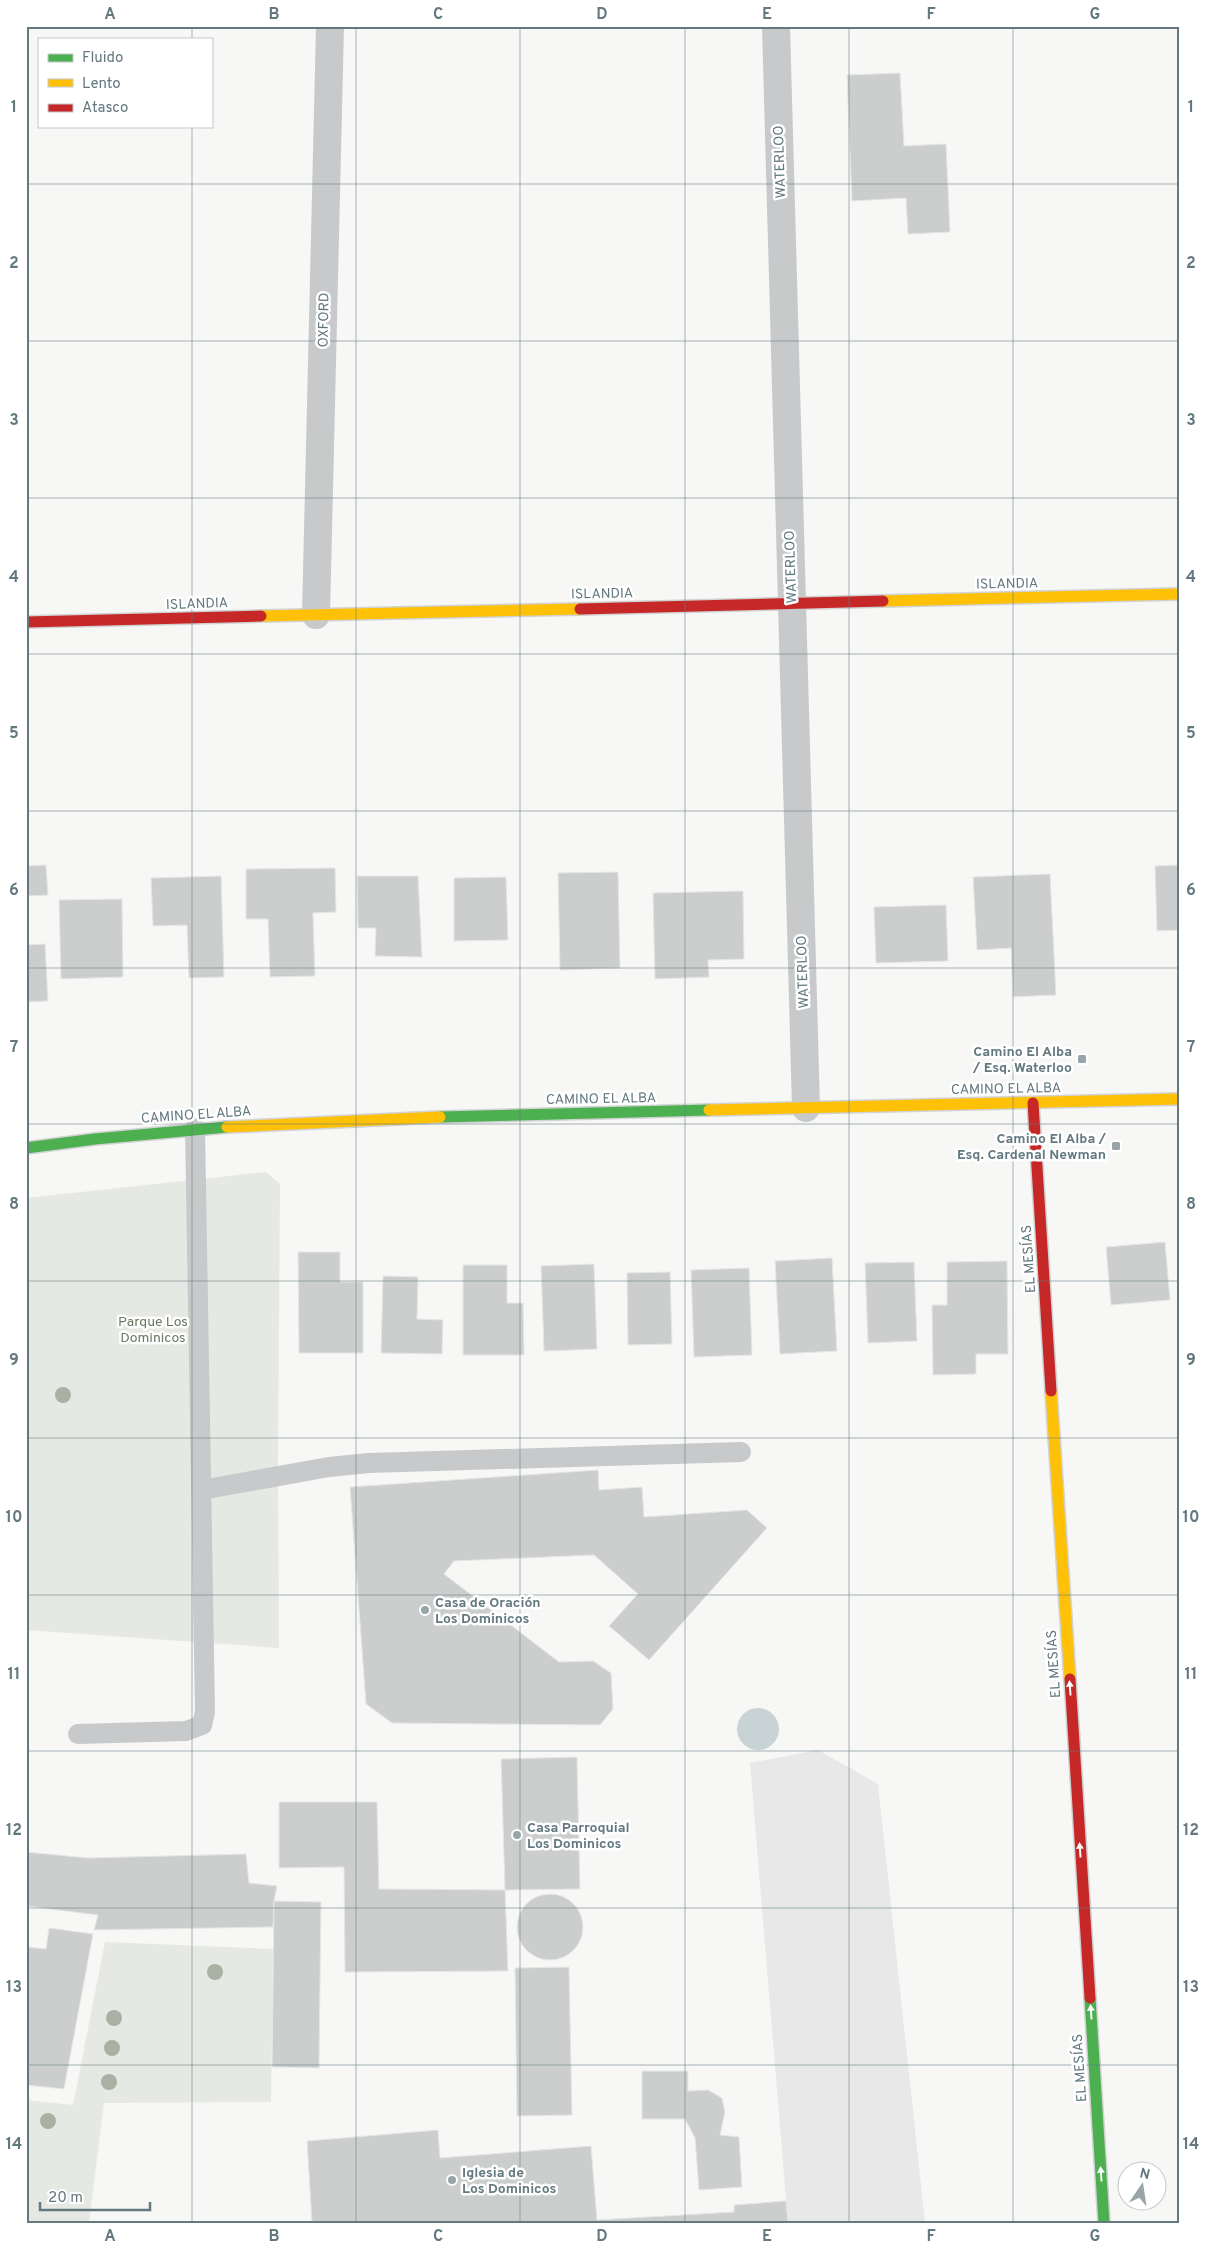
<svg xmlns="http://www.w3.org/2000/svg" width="1205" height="2249" font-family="Overpass,sans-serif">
	<rect width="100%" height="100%" fill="#f7f7f6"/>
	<!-- built -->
	<polygon fill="#e7e8e7" points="818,1750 878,1784 925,2223 788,2223 750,1763"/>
	<!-- green -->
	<g fill="#e6e8e3">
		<polygon points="266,1172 280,1184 278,1459 279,1648 26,1630 26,1198"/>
		<polygon points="105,1942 273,1949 271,2102 104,2103 89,2223 26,2223 26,2100 73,2105"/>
	</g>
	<!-- water -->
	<circle fill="#c7d3d4" cx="758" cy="1729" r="21"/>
	<!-- building -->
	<g fill="#cccece" stroke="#e6e6e6">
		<polygon points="900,73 904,146 946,144 950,232 908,234 906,198 852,201 847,75"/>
		<polygon points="46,865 48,895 26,896 26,866"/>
		<polygon points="1179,865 1179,930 1157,931 1155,866"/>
		<polygon points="335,868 336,912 313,913 315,976 270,977 268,919 246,919 246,869"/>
		<polygon points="618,872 620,968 560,970 558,873"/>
		<polygon points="1050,874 1056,995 1013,997 1011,948 977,950 973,877"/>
		<polygon points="221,876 224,977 189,978 187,925 153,926 151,878"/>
		<polygon points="357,876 418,876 422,957 375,956 376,928 358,928"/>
		<polygon points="506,877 508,940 454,941 454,878"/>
		<polygon points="743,891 744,959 708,960 709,977 655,979 653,893"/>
		<polygon points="122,899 123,977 61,979 59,900"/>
		<polygon points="946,905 948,961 876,963 874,907"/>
		<polygon points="45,944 48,1001 26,1002 26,945"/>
		<polygon points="1165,1242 1170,1300 1111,1305 1106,1247"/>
		<polygon points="298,1252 340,1252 340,1282 363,1282 363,1353 299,1353"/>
		<polygon points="832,1258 837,1351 780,1354 775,1261"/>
		<polygon points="1007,1261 1008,1354 976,1354 976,1374 933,1375 932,1305 947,1305 947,1262"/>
		<polygon points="914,1262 917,1341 868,1343 865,1263"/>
		<polygon points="594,1264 597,1349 544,1351 541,1266"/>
		<polygon points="463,1265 507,1265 507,1303 523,1303 524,1355 463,1355"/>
		<polygon points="749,1268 752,1355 694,1357 691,1270"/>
		<polygon points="670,1272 672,1344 628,1345 627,1273"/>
		<polygon points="383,1276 418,1277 417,1319 443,1320 442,1354 381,1353"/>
		<polygon points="598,1470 599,1490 642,1487 644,1517 747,1510 767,1528 649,1660 609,1626 638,1594 594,1555 454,1561 444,1574 559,1662 593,1661 611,1673 613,1709 600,1725 392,1723 366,1704 350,1487"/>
		<polygon points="577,1757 580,1889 505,1890 501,1759"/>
		<polygon points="279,1802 377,1802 379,1889 505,1890 508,1971 345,1972 344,1867 279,1868"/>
		<polygon points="26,1852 88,1858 246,1854 249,1883 277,1886 274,1901 273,1927 94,1930 98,1915 26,1906"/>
		<circle cx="550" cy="1927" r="33"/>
		<polygon points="274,1901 321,1902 319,2068 272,2067"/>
		<polygon points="49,1928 93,1934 64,2089 26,2085 26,1947 46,1949"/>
		<polygon points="569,1967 572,2115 517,2116 515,1968"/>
		<polygon points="642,2071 688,2071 688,2091 708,2090 722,2098 725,2112 720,2135 739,2137 742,2187 699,2190 695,2138 685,2119 642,2119"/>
		<polygon points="438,2130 440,2158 591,2146 597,2220 734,2212 734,2205 786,2201 788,2223 312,2223 307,2141"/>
	</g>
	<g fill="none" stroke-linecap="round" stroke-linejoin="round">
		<!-- fast casing -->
		<g stroke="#d1d3d3" stroke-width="14">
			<g id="fast">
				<polyline points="440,1117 709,1110"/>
				<polyline points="26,1148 95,1139 227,1127"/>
				<polyline points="1090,1998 1104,2223"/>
			</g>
		</g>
		<!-- slow casing -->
		<g stroke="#d1d3d3" stroke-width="14">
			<g id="slow">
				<polyline points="883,601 1179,594"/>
				<polyline points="261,616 580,609"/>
				<polyline points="709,1110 1179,1099"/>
				<polyline points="227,1127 440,1117"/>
				<polyline points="1051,1391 1070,1679"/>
			</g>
		</g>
		<!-- jam casing -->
		<g stroke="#d1d3d3" stroke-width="14">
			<g id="jam">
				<polyline points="580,609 883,601"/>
				<polyline points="26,622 261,616"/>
				<polyline points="1033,1103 1051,1391"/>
				<polyline points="1070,1679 1090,1998"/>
			</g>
		</g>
		<!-- lane -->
		<g stroke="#c7c9ca" stroke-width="20">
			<polyline points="201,1490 329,1467 369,1463 741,1452"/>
			<polyline points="78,1734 186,1731 202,1725 205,1712 195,1128"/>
		</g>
		<!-- street -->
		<g stroke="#c7c9ca" stroke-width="28">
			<polyline points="776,26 806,1108"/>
			<polyline points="316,615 330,26"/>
		</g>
		<!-- fast -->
		<use href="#fast" stroke="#4caf50" stroke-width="11"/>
		<!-- slow -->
		<use href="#slow" stroke="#ffc107" stroke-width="11"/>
		<!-- jam -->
		<use href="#jam" stroke="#c62828" stroke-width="11"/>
	</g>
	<!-- trees -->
	<g fill="#a9b1a5">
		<circle cx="63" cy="1395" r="8"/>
		<circle cx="215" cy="1972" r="8"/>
		<circle cx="114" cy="2018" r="8"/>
		<circle cx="112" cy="2048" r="8"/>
		<circle cx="109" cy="2082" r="8"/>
		<circle cx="48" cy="2121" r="8"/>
	</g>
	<!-- one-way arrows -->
	<defs><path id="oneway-solid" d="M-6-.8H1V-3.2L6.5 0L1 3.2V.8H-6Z" transform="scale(1.25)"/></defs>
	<g fill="#f6fbf6">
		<use href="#oneway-solid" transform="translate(1070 1688) rotate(-94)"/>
		<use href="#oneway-solid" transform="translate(1080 1850) rotate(-94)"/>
		<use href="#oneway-solid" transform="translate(1091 2012) rotate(-94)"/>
		<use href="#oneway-solid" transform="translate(1101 2174) rotate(-94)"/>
	</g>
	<!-- grid -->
	<path fill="none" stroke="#63797f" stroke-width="1" stroke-opacity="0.55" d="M192,26V39M356,26V2223M520,26V2223M685,26V2223M849,26V2223M1013,26V2223M192,126V2223M26,184H1179M26,341H1179M26,498H1179M26,654H1179M26,811H1179M26,968H1179M26,1124H1179M26,1281H1179M26,1438H1179M26,1595H1179M26,1751H1179M26,1908H1179M26,2065H1179"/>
	<!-- markers -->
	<g fill="#97a5a9" stroke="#fff" stroke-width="2">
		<rect x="1077" y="1054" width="10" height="10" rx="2.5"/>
		<rect x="1111" y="1141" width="10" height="10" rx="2.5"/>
		<circle cx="425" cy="1610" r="5"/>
		<circle cx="517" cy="1835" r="5"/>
		<circle cx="452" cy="2180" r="5"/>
	</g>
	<g text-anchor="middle" stroke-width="5" stroke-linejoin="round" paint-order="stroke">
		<!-- street labels -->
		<g font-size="14" fill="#63797f" stroke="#fff">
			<text transform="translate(779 162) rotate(-92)" y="5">WATERLOO</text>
			<text transform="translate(323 320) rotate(-89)" y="5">OXFORD</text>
			<text transform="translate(790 567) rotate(-92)" y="5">WATERLOO</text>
			<text transform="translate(1007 583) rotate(-1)" y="5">ISLANDIA</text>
			<text transform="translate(602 593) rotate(-1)" y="5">ISLANDIA</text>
			<text transform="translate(197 603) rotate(-2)" y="5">ISLANDIA</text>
			<text transform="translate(802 972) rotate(-92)" y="5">WATERLOO</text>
			<text transform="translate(1006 1088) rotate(-1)" y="5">CAMINO EL ALBA</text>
			<text transform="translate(601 1098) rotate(-1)" y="5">CAMINO EL ALBA</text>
			<text transform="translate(196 1114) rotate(-4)" y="5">CAMINO EL ALBA</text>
			<text transform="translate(1028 1259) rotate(-94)" y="5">EL MESÍAS</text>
			<text transform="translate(1053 1664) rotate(-94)" y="5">EL MESÍAS</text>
			<text transform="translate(1079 2068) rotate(-94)" y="5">EL MESÍAS</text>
		</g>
		<!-- poi labels -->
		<g font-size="14" font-weight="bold" fill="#63797f" stroke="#fff" text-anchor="start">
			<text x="1072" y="1056" text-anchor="end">Camino El Alba<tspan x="1072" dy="16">/ Esq. Waterloo</tspan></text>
			<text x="1106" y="1143" text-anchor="end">Camino El Alba /<tspan x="1106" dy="16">Esq. Cardenal Newman</tspan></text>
			<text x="435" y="1607">Casa de Oración<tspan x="435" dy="16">Los Dominicos</tspan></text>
			<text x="527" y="1832">Casa Parroquial<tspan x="527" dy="16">Los Dominicos</tspan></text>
			<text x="462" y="2177">Iglesia de<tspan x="462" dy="16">Los Dominicos</tspan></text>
		</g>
		<!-- park labels -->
		<g font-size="14" fill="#6a7762" stroke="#fff">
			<text x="153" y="1326">Parque Los<tspan x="153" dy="16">Dominicos</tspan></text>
		</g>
	</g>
	<!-- border -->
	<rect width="1205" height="2249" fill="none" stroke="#ffffff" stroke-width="55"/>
	<!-- legend -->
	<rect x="38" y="38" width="175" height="90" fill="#ffffff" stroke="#c1c9cc"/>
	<rect x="48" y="54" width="25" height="8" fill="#4caf50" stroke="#c1c9cc"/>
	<text x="82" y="62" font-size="15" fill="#63797f">Fluido</text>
	<rect x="48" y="79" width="25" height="8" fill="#ffc107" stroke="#c1c9cc"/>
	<text x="82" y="88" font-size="15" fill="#63797f">Lento</text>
	<rect x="48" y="104" width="25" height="8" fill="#c62828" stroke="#c1c9cc"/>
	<text x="82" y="112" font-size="15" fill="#63797f">Atasco</text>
	<!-- north arrow -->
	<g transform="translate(1142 2186) rotate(13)"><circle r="24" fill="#ffffff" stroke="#c1c9cc"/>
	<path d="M0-4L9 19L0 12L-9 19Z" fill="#97a5a9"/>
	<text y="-8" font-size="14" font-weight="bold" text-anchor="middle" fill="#63797f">N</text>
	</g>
	<!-- scale -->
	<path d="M40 2202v8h110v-8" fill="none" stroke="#63797f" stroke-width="2.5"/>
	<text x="48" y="2202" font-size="15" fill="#63797f" stroke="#ffffff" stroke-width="4" paint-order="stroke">20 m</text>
	<rect x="28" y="28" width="1150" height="2194" fill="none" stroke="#63797f" stroke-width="2"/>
	<g font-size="16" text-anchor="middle" font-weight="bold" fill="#63797f">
		<text x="110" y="19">A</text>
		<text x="274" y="19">B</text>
		<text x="438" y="19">C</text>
		<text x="602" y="19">D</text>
		<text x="767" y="19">E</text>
		<text x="931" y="19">F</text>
		<text x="1095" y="19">G</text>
		<text x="14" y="112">1</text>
		<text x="1191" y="112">1</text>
		<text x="14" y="268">2</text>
		<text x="1191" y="268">2</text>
		<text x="14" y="425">3</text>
		<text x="1191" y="425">3</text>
		<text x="14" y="582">4</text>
		<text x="1191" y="582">4</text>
		<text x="14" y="738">5</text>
		<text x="1191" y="738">5</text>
		<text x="14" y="895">6</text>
		<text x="1191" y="895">6</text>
		<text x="14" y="1052">7</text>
		<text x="1191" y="1052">7</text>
		<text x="14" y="1209">8</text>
		<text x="1191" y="1209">8</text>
		<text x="14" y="1365">9</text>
		<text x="1191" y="1365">9</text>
		<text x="14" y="1522">10</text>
		<text x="1191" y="1522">10</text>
		<text x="14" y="1679">11</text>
		<text x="1191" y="1679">11</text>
		<text x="14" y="1835">12</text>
		<text x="1191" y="1835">12</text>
		<text x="14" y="1992">13</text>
		<text x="1191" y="1992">13</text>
		<text x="14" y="2149">14</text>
		<text x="1191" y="2149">14</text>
		<text x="110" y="2241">A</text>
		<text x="274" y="2241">B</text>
		<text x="438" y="2241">C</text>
		<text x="602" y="2241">D</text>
		<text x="767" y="2241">E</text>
		<text x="931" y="2241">F</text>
		<text x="1095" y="2241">G</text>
	</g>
</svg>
